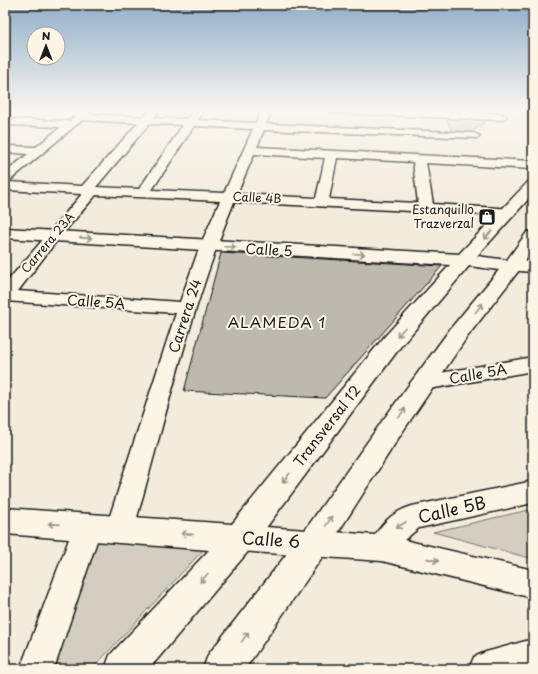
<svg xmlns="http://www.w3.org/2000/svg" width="538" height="674" font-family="'Playpen Sans',sans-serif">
	<rect width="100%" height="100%" fill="#f3ecdd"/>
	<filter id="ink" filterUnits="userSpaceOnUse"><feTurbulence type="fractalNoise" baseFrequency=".025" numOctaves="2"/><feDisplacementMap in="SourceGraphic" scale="8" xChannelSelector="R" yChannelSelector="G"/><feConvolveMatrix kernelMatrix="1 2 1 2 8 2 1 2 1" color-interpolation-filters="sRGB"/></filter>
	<g filter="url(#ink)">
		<!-- green -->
		<g fill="#d3cec1" stroke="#78756e">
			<polygon points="162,110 192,110 185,120 154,119"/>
			<polygon points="446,117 489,119 469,134 453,134"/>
			<polygon points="533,509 533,559 433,532"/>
			<polygon points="95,540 206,547 92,669 54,669"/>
		</g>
		<!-- building -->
		<polygon fill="#beb9ae" stroke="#1c1c1c" points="221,253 442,266 325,398 184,391"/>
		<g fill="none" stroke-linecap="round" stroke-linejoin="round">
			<!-- street casing -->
			<g stroke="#1c1c1c" stroke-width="3">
				<g id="street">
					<path d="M82,110H93L89,114L144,117L148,112L152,111L157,114L154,118L188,119L193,111L197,110L202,113L198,120L256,123L262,110H272L266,124L474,133L480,136L478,138L264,130L257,147L533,161V169L426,163L433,204L514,209L516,212L514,215L509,216L234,202C191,307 165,419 134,528L130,537L120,540L110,537L106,528L176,313L5,301V284L82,194L5,190V173L28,154L5,152V146L36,147L61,127L5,125V119L69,121ZM82,120L138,123L82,186L8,182ZM149,124L183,125L139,189L96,187ZM194,126L253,129L224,193L152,190ZM254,154L325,158L316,198L237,194ZM337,158L413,162L418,203L329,199ZM96,195L220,201L200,246L180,302L18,291L58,239Z"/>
					<polygon points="329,110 403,110 502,114 507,117 502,120 334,113"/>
					<polygon points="512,261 533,262 533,272 506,270 504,266 506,262"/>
					<polygon points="533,357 533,371 423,390 415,388 412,383 415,378 423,376"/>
					<path d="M533,481V503L419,528L404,540L533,570V598L382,561L240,551L230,547L226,538L230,529L240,525L375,535C386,519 394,512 412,506Z"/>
					<polygon points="88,514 98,517 102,526 54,669 20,669 74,526 78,517"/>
					<polygon points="533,639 533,669 469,669 474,657 486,652"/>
				</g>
			</g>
			<!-- secondary casing -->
			<g stroke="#1c1c1c" stroke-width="3">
				<polygon id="secondary" points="533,181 533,194 477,256 507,260 527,232 533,231 533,249 520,269 467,337 401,434 325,553 245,669 203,669 208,655 303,533 383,420 451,328 499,270 469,266 401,346 251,548 149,669 105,669 110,655 209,550 5,534 5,508 232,524 385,336 450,265 5,238 5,228 459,254 528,182"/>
			</g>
			<!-- street -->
			<use href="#street" fill="#fcf5e5" fill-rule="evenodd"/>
			<!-- secondary -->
			<use href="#secondary" fill="#fcf5e5" fill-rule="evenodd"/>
		</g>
		<!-- one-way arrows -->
		<defs><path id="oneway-shaft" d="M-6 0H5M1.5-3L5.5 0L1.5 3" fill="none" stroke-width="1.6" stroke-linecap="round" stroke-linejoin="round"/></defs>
		<g stroke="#97938b">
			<use href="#oneway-shaft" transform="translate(488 235) rotate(133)"/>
			<use href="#oneway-shaft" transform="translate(86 238) rotate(4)"/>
			<use href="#oneway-shaft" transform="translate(230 247) rotate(3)"/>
			<use href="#oneway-shaft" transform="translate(359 254) rotate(3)"/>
			<use href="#oneway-shaft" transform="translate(479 308) rotate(-51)"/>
			<use href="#oneway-shaft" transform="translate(401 332) rotate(131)"/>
			<use href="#oneway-shaft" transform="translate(402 413) rotate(-55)"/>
			<use href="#oneway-shaft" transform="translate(286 478) rotate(128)"/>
			<use href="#oneway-shaft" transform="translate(329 521) rotate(-56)"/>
			<use href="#oneway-shaft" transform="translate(54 524) rotate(-176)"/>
			<use href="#oneway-shaft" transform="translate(401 525) rotate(147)"/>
			<use href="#oneway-shaft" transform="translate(187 534) rotate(-175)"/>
			<use href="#oneway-shaft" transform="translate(433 560) rotate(13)"/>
			<use href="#oneway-shaft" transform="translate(204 578) rotate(132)"/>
			<use href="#oneway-shaft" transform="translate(245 637) rotate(-54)"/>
		</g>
	</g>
	<!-- sky -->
	<linearGradient id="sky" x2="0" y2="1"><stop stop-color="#8faec9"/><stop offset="0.54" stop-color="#faf6f0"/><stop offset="1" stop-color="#faf6f0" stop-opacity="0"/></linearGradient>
	<rect width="538" height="204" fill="url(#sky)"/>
	<!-- icons -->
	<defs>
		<g id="shop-square" transform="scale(0.9)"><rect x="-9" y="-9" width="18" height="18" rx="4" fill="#1c1c1c" stroke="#fcf5e5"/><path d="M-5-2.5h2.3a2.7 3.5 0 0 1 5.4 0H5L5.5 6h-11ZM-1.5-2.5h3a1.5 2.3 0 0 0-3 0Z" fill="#fff"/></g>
	</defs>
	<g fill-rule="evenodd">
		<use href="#shop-square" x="487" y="217"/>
	</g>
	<g text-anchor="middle" stroke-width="4" stroke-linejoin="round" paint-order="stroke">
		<!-- far-street labels -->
		<g font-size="12" fill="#1c1c1c" stroke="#fcf5e5">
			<text transform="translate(257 198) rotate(3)" y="4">Calle 4B</text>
			<text transform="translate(48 243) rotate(-50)" y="4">Carrera 23A</text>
		</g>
		<!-- far-poi labels -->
		<g font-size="12" fill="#1c1c1c" stroke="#fcf5e5" text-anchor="end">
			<text x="474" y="214">Estanquillo<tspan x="474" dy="14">Trazverzal</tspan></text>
		</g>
		<!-- street labels -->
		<g font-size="14" fill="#1c1c1c" stroke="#fcf5e5">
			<text transform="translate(269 250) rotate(3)" y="5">Calle 5</text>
			<text transform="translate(96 302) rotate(4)" y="5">Calle 5A</text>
			<text transform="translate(185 316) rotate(-72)" y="5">Carrera 24</text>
			<text transform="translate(478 374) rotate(-10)" y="5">Calle 5A</text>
			<text transform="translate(327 426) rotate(-52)" y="5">Transversal 12</text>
		</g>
		<!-- neighbourhood labels -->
		<g font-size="15" letter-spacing="1" fill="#1c1c1c" stroke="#fcf5e5">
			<text x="277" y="328">ALAMEDA 1</text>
		</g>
		<!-- near-street labels -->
		<g font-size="17" fill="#1c1c1c" stroke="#fcf5e5">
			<text transform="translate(452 510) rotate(-13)" y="6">Calle 5B</text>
			<text transform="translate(271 540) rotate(4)" y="6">Calle 6</text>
		</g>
	</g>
	<!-- margin -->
	<rect width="538" height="674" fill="none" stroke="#fcf5e5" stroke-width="20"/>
	<rect x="10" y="10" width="518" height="654" fill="none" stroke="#1c1c1c" stroke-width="1.5" filter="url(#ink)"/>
	<!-- north arrow -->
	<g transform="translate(46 46)"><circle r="19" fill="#fcf5e5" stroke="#a29e95"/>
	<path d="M0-3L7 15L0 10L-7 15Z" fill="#1c1c1c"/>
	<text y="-6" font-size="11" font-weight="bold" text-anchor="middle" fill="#1c1c1c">N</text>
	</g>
</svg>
